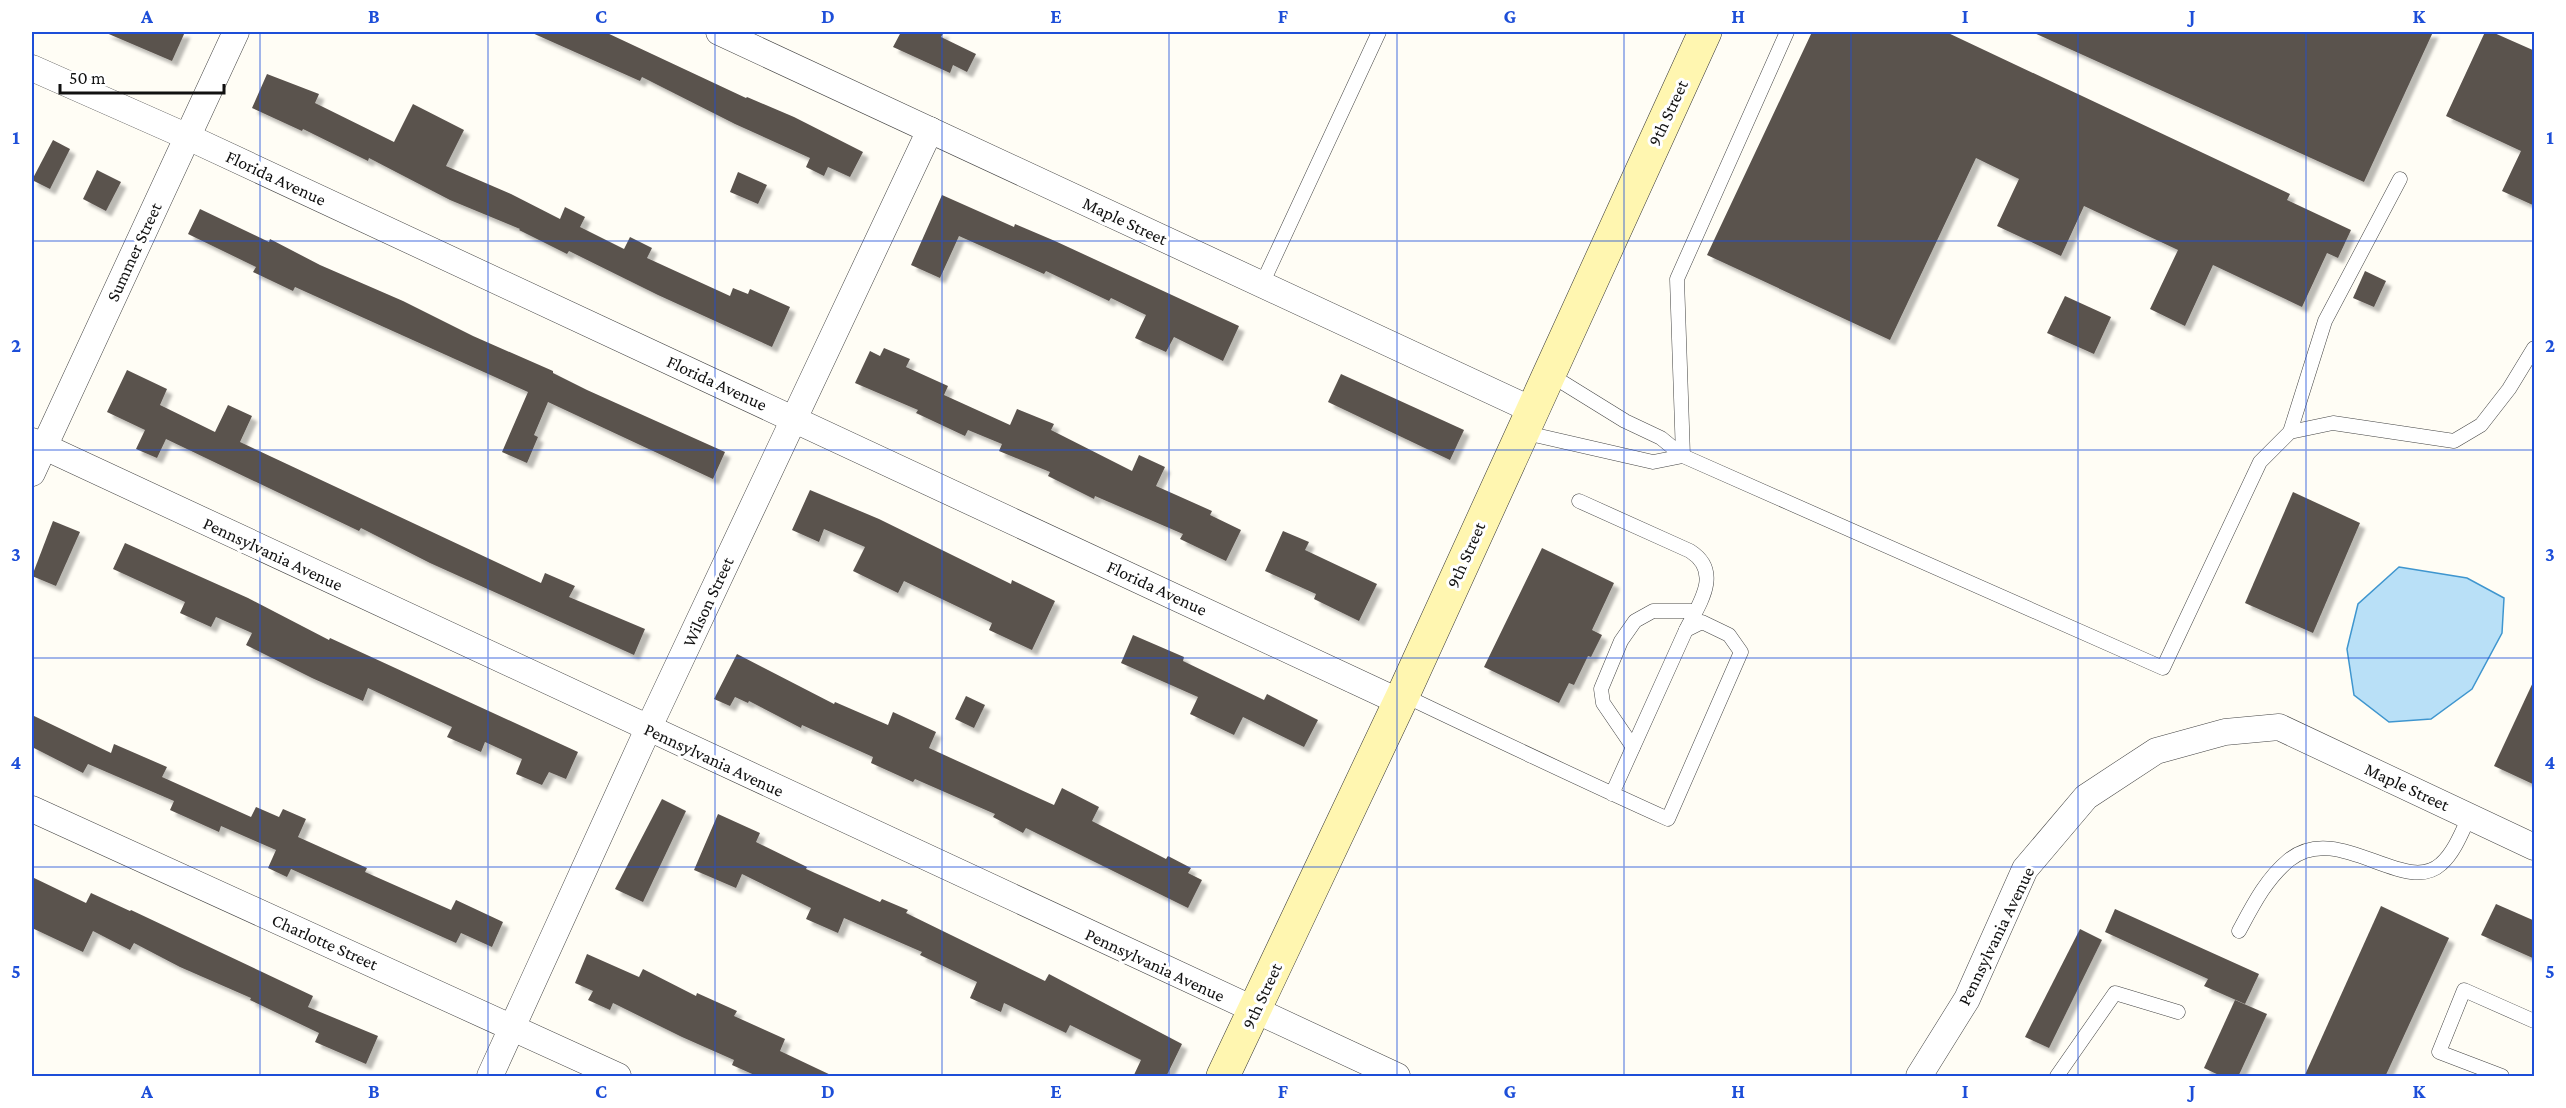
<svg xmlns="http://www.w3.org/2000/svg" width="2566" height="1108" font-family="'Crimson Pro',serif">
	<defs>
		<filter id="shadow"><feDropShadow dx="5.5" dy="5.5" stdDeviation="1.5" flood-color="#0004"/></filter>
	</defs>
	<rect width="100%" height="100%" fill="#fffdf5"/>
	<!-- water -->
	<polygon fill="#b9e0f7" stroke="#3f96cf" stroke-width="1.5" points="2399,567 2467,578 2504,598 2502,633 2472,689 2431,719 2389,722 2354,695 2347,649 2358,604"/>
	<!-- building -->
	<g fill="#5a524d" filter="url(#shadow)">
		<polygon points="104,32 185,32 172,61"/>
		<polygon points="530,32 605,32 746,98 747,97 794,117 863,152 850,177 828,167 824,176 806,167 810,158 735,124 642,77 640,81"/>
		<polygon points="901,32 944,32 941,37 976,54 967,72 953,65 950,73 893,47"/>
		<polygon points="1812,32 1946,32 2290,194 2287,200 2351,230 2338,258 2327,253 2302,307 2213,265 2185,326 2150,309 2178,250 2084,206 2061,256 1997,226 2019,179 1976,158 1890,340 1707,255"/>
		<polygon points="2032,32 2433,32 2364,182"/>
		<polygon points="2485,32 2492,32 2535,51 2535,206 2502,191 2521,151 2446,116"/>
		<polygon points="267,74 319,94 315,103 394,142 413,104 464,130 446,166 511,194 560,219 565,207 585,217 580,227 624,249 630,237 652,248 647,258 730,296 733,288 748,294 750,289 790,307 772,347 658,295 569,251 567,254 519,230 520,229 450,200 369,158 368,161 303,129 302,131 252,108"/>
		<polygon points="53,140 70,149 50,189 32,180"/>
		<polygon points="97,170 121,182 106,211 83,199"/>
		<polygon points="738,172 767,185 758,204 730,192"/>
		<polygon points="942,195 1014,227 1015,224 1055,241 1239,326 1223,361 1174,337 1166,352 1135,338 1146,315 1111,298 1109,301 1046,271 1044,274 959,236 940,278 911,265"/>
		<polygon points="200,209 269,242 270,239 320,265 403,301 473,336 553,371 553,373 587,390 725,452 713,479 548,402 534,435 538,437 527,463 502,452 528,392 295,287 293,291 253,272 256,267 188,234"/>
		<polygon points="2365,271 2386,281 2374,307 2353,298"/>
		<polygon points="2065,296 2111,317 2094,354 2047,333"/>
		<polygon points="884,348 910,359 906,367 948,386 944,395 1010,425 1017,409 1054,424 1051,430 1132,471 1139,455 1165,467 1156,486 1212,511 1210,515 1241,530 1226,561 1180,539 1183,534 1095,496 1094,499 1048,476 1050,472 999,451 1002,444 968,430 965,436 916,413 918,410 855,383 870,351 880,356"/>
		<polygon points="127,370 167,389 160,405 215,432 228,405 252,416 240,442 541,583 545,573 575,586 569,597 645,629 634,655 430,563 361,528 359,531 166,439 157,458 136,449 145,430 107,412"/>
		<polygon points="1341,374 1464,430 1450,460 1328,402"/>
		<polygon points="810,490 879,519 1011,584 1012,580 1055,601 1032,650 989,630 992,623 904,581 898,593 853,571 865,547 824,529 819,542 792,530"/>
		<polygon points="2293,492 2360,523 2313,633 2245,603"/>
		<polygon points="53,521 80,532 56,586 32,576"/>
		<polygon points="1283,531 1309,542 1305,550 1377,584 1359,621 1314,599 1316,594 1265,571"/>
		<polygon points="125,543 248,598 329,640 330,638 578,752 566,779 549,772 542,785 516,774 522,759 485,742 481,752 447,737 452,727 368,688 363,701 312,678 246,645 252,633 216,617 211,627 180,613 185,602 113,569"/>
		<polygon points="1542,548 1614,583 1592,630 1602,635 1591,657 1588,656 1574,685 1569,683 1559,703 1484,667"/>
		<polygon points="1133,635 1184,657 1183,661 1264,700 1267,694 1318,720 1304,747 1243,717 1234,735 1190,714 1198,697 1121,663"/>
		<polygon points="737,654 834,704 835,702 888,725 893,712 936,732 929,748 1054,805 1062,788 1099,807 1092,821 1166,859 1168,856 1191,868 1188,873 1202,880 1188,908 1026,828 1023,833 993,817 995,814 915,779 913,782 871,763 873,757 802,725 801,728 749,701 748,703 735,697 730,706 714,699"/>
		<polygon points="2535,678 2535,785 2494,766"/>
		<polygon points="966,696 985,705 974,728 955,719"/>
		<polygon points="32,715 111,753 114,744 167,767 162,777 251,817 256,807 279,817 283,809 306,819 298,837 367,868 365,872 451,910 456,900 503,922 492,947 461,933 456,943 291,869 287,877 268,868 276,850 221,826 219,832 170,810 174,801 88,764 83,773 32,747"/>
		<polygon points="662,799 686,811 643,902 615,889"/>
		<polygon points="718,814 760,833 756,842 807,867 806,869 880,902 882,899 908,910 906,913 1045,981 1049,974 1182,1044 1166,1077 1133,1077 1141,1060 1070,1025 1066,1033 1004,1003 1001,1012 970,998 977,982 920,955 922,952 844,918 838,933 806,919 811,908 742,874 736,888 694,870"/>
		<polygon points="32,877 86,903 91,893 130,911 131,910 313,996 308,1007 378,1036 366,1064 315,1042 319,1033 250,1000 251,998 180,967 134,943 130,950 93,931 83,952 32,928"/>
		<polygon points="2496,904 2535,921 2535,959 2481,935"/>
		<polygon points="2381,906 2449,938 2385,1077 2304,1077"/>
		<polygon points="2115,909 2259,974 2245,1004 2204,986 2208,979 2105,932"/>
		<polygon points="2080,929 2102,940 2049,1048 2025,1037"/>
		<polygon points="587,954 639,977 643,969 696,996 697,993 737,1011 734,1016 785,1039 780,1051 835,1077 759,1077 732,1065 734,1060 682,1037 613,1003 610,1010 588,1000 593,991 575,983"/>
		<polygon points="2235,1000 2267,1014 2238,1077 2223,1077 2204,1068"/>
	</g>
	<g fill="none" stroke-linecap="round" stroke-linejoin="round">
		<!-- lane casing -->
		<g stroke="#444" stroke-width="15">
			<g id="lane">
				<polyline points="1262,284 1379,32"/>
				<polyline points="1549,374 1625,421 1661,438 1683,456 2163,668 2260,462 2290,432 2333,423 2454,441 2481,425 2509,389 2534,348"/>
				<polyline points="1522,432 1653,462 1683,456"/>
				<polyline points="2290,432 2325,321 2400,179"/>
				<polyline points="1683,456 1677,279 1787,32"/>
				<path d="M1579,501L1690,551C1723,572 1699,604 1686,630"/>
				<path d="M1403,695C1491,737 1579,779 1668,819L1741,652L1729,635L1702,622L1686,630L1612,794"/>
				<polyline points="1633,747 1603,703 1601,689 1621,641 1635,621 1653,611 1695,611"/>
				<path d="M2239,931C2253,905 2266,879 2289,860C2338,820 2405,897 2441,864C2454,853 2462,832 2469,817"/>
				<polyline points="2057,1076 2115,993 2178,1012"/>
				<polyline points="2502,1076 2439,1052 2464,990 2534,1021"/>
			</g>
		</g>
		<!-- street casing -->
		<g stroke="#444" stroke-width="27">
			<g id="street">
				<polyline points="719,32 1532,410"/>
				<polyline points="32,68 188,137 1400,702"/>
				<polyline points="32,441 1397,1076"/>
				<polyline points="32,473 236,32"/>
				<polyline points="32,809 618,1076"/>
				<polyline points="490,1076 648,729 930,130"/>
				<polyline points="1919,1076 1967,999 2025,869 2086,797 2156,751 2225,732 2279,727 2534,847"/>
			</g>
		</g>
		<!-- secondary casing -->
		<g stroke="#333" stroke-width="34">
			<polyline id="secondary" points="1223,1076 1403,695 1705,32"/>
		</g>
		<!-- lane -->
		<use href="#lane" stroke="#fff" stroke-width="14"/>
		<!-- street -->
		<use href="#street" stroke="#fff" stroke-width="26"/>
		<!-- secondary -->
		<use href="#secondary" stroke="#fff6b0" stroke-width="33"/>
	</g>
	<!-- grid -->
	<path fill="none" stroke="#1d4ed8" stroke-width="1.5" stroke-opacity="0.55" d="M260,32V1076M488,32V1076M715,32V1076M942,32V1076M1169,32V1076M1397,32V1076M1624,32V1076M1851,32V1076M2078,32V1076M2306,32V1076M32,241H2534M32,450H2534M32,658H2534M32,867H2534"/>
	<g text-anchor="middle" stroke-width="6" stroke-linejoin="round" paint-order="stroke">
		<!-- street labels -->
		<g font-size="18" fill="#111" stroke="#fff">
			<text transform="translate(1668 113) rotate(-65)" y="6">9th Street</text>
			<text transform="translate(276 178) rotate(25)" y="6">Florida Avenue</text>
			<text transform="translate(1125 221) rotate(25)" y="6">Maple Street</text>
			<text transform="translate(134 252) rotate(-65)" y="6">Summer Street</text>
			<text transform="translate(717 383) rotate(25)" y="6">Florida Avenue</text>
			<text transform="translate(273 554) rotate(25)" y="6">Pennsylvania Avenue</text>
			<text transform="translate(1466 555) rotate(-66)" y="6">9th Street</text>
			<text transform="translate(1157 588) rotate(25)" y="6">Florida Avenue</text>
			<text transform="translate(708 602) rotate(-65)" y="6">Wilson Street</text>
			<text transform="translate(714 760) rotate(25)" y="6">Pennsylvania Avenue</text>
			<text transform="translate(2407 787) rotate(25)" y="6">Maple Street</text>
			<text transform="translate(1996 936) rotate(-64)" y="6">Pennsylvania Avenue</text>
			<text transform="translate(325 942) rotate(24)" y="6">Charlotte Street</text>
			<text transform="translate(1155 965) rotate(25)" y="6">Pennsylvania Avenue</text>
			<text transform="translate(1262 996) rotate(-65)" y="6">9th Street</text>
		</g>
	</g>
	<!-- border -->
	<rect width="2566" height="1108" fill="none" stroke="#ffffff" stroke-width="66"/>
	<!-- scale -->
	<path d="M60 84v9h164v-9" fill="none" stroke="#111111" stroke-width="3"/>
	<text x="69" y="84" font-size="18" fill="#111111" stroke="#ffffff" stroke-width="4.5" paint-order="stroke">50 m</text>
	<rect x="33" y="33" width="2500" height="1042" fill="none" stroke="#1d4ed8" stroke-width="2"/>
	<g font-size="20" text-anchor="middle" font-weight="bold" fill="#1d4ed8">
		<text x="147" y="23">A</text>
		<text x="374" y="23">B</text>
		<text x="601" y="23">C</text>
		<text x="828" y="23">D</text>
		<text x="1056" y="23">E</text>
		<text x="1283" y="23">F</text>
		<text x="1510" y="23">G</text>
		<text x="1738" y="23">H</text>
		<text x="1965" y="23">I</text>
		<text x="2192" y="23">J</text>
		<text x="2419" y="23">K</text>
		<text x="16" y="144">1</text>
		<text x="2550" y="144">1</text>
		<text x="16" y="352">2</text>
		<text x="2550" y="352">2</text>
		<text x="16" y="561">3</text>
		<text x="2550" y="561">3</text>
		<text x="16" y="769">4</text>
		<text x="2550" y="769">4</text>
		<text x="16" y="978">5</text>
		<text x="2550" y="978">5</text>
		<text x="147" y="1098">A</text>
		<text x="374" y="1098">B</text>
		<text x="601" y="1098">C</text>
		<text x="828" y="1098">D</text>
		<text x="1056" y="1098">E</text>
		<text x="1283" y="1098">F</text>
		<text x="1510" y="1098">G</text>
		<text x="1738" y="1098">H</text>
		<text x="1965" y="1098">I</text>
		<text x="2192" y="1098">J</text>
		<text x="2419" y="1098">K</text>
	</g>
</svg>
